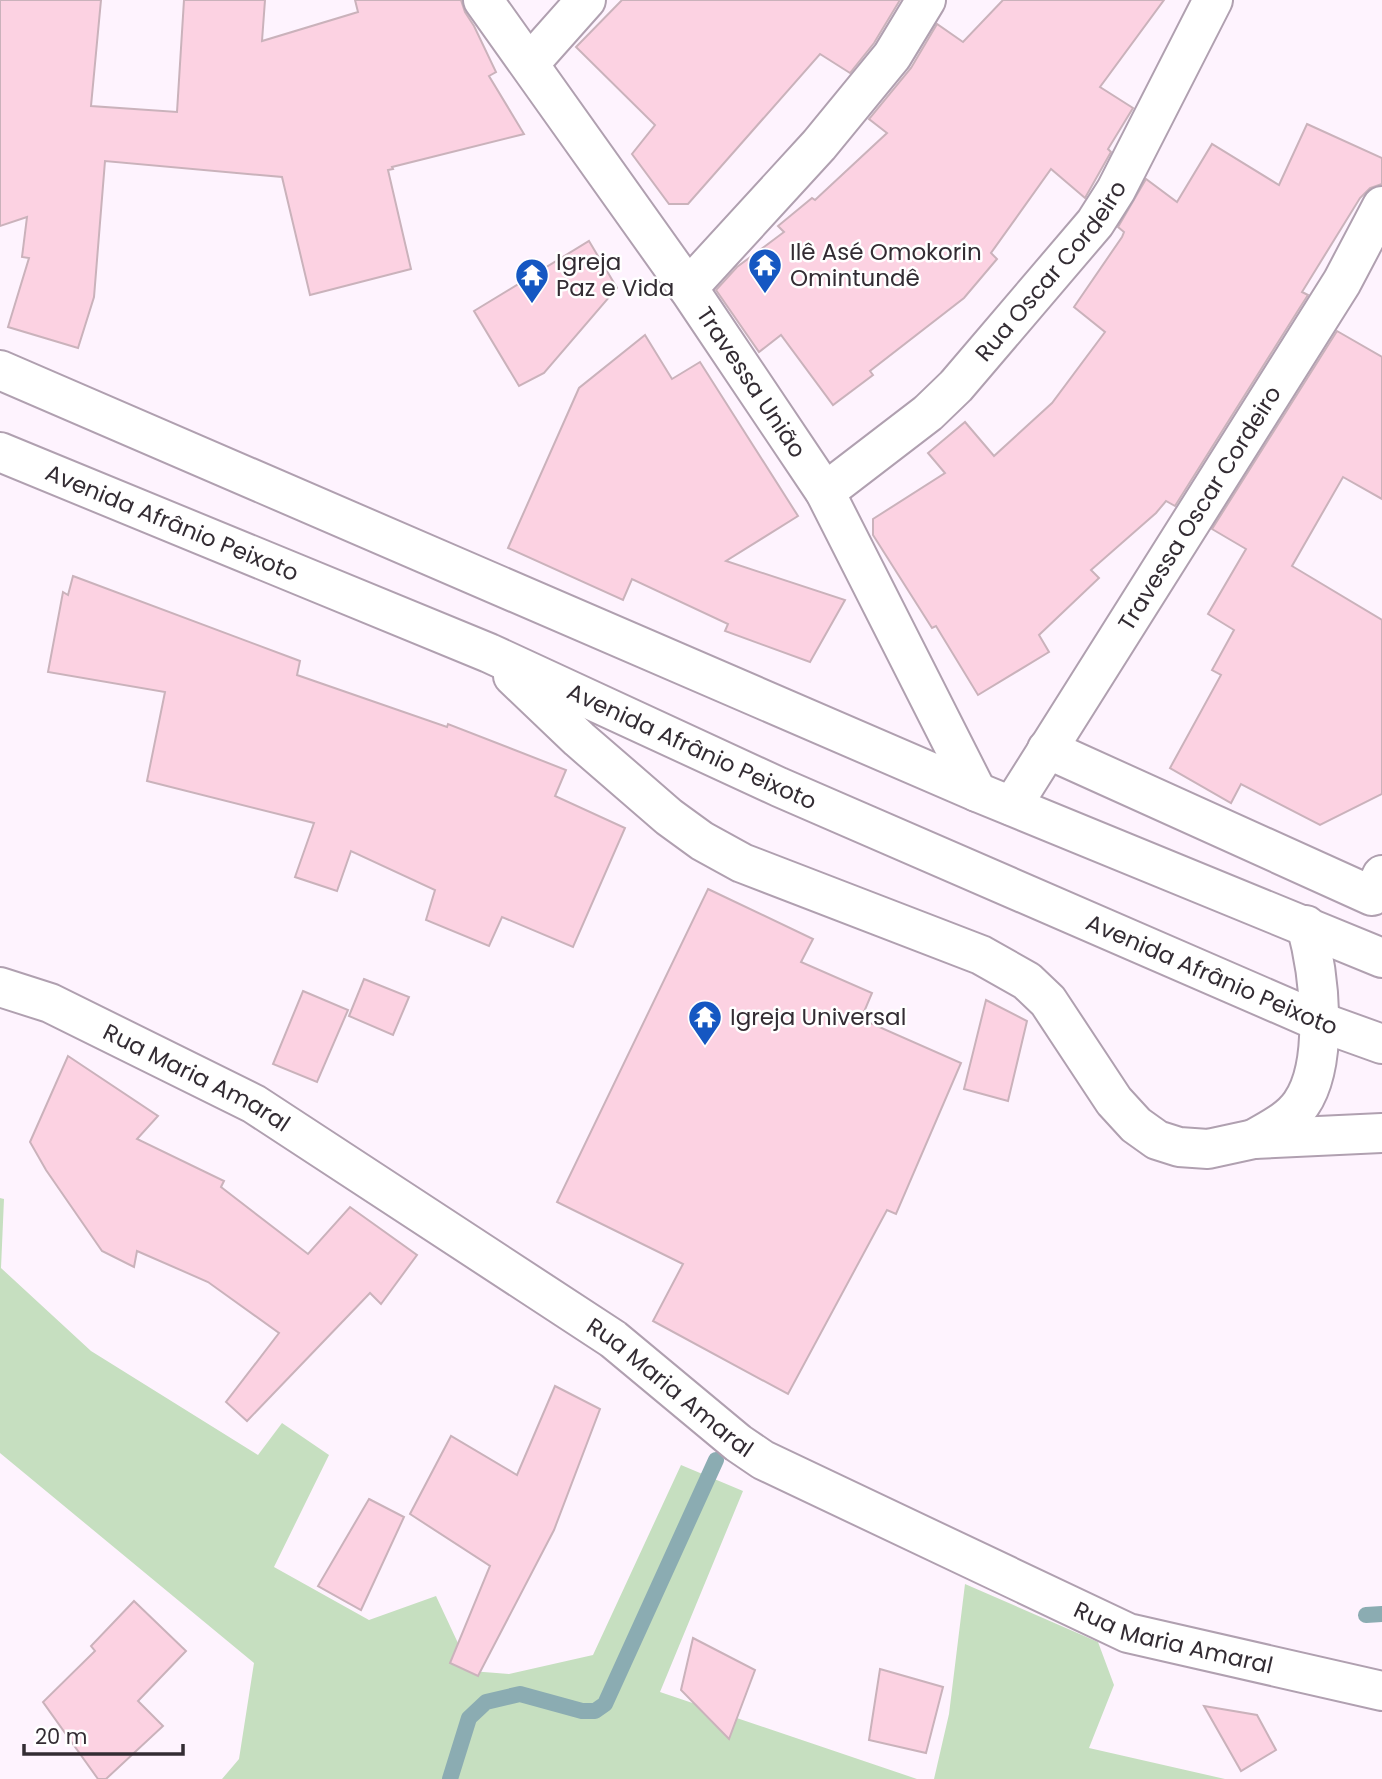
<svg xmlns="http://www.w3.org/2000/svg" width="1382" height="1779" font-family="Poppins,sans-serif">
	<rect width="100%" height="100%" fill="#fef3fe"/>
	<!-- green -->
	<g fill="#c6dfc0">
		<polygon points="0,1198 4,1199 1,1268 91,1351 258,1455 282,1423 329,1455 274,1567 369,1620 436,1596 471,1671 509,1674 593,1655 681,1465 743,1491 660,1692 917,1779 222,1779 239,1759 254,1663 0,1453"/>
		<polygon points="965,1584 1098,1642 1114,1685 1089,1748 1225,1779 934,1779 949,1714"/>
	</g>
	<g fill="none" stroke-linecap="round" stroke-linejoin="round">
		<!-- stream -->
		<g stroke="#8bacb2" stroke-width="16">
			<polyline points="1366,1615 1382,1614"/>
			<polyline points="450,1779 469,1718 486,1702 520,1694 582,1711 595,1711 605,1704 716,1460"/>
		</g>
	</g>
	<!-- building -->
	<g fill="#fcd2e2" stroke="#cab2bb" stroke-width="2">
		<polygon points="0,0 101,0 91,106 177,112 184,0 265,0 262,41 358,12 355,0 461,0 465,12 474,26 496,72 489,76 524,134 392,167 393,169 388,170 411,269 310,295 282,177 105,161 94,297 78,348 8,327 29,258 22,257 27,217 0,226"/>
		<polygon points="622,0 900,0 874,43 850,73 820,54 688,204 669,204 632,154 655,125 576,47"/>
		<polygon points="1003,0 1164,0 1100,87 1133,108 1108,149 1111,152 1085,198 1051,169 991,253 997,259 964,298 870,371 873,375 833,405 781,335 759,352 716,290 737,267 784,232 778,226 812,198 815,200 887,133 869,119 911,68 937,24 963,42"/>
		<polygon points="1307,124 1382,158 1382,184 1370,188 1360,198 1302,292 1308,295 1299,309 1175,506 1166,501 1156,513 1091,570 1099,578 1039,635 1049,652 978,695 936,626 932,628 873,535 873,519 945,473 928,453 965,422 994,456 1052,403 1105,332 1074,307 1122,237 1124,232 1118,227 1146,179 1177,202 1212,144 1279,185"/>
		<polygon points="589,241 617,288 544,373 519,386 474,311"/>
		<polygon points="1337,331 1382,357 1382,499 1343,477 1292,566 1382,620 1382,794 1320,825 1241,784 1231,803 1170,768 1221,675 1212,670 1234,630 1208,614 1246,549 1212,529"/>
		<polygon points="645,335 672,379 700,362 798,516 726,561 845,600 810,662 725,631 728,624 632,579 623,600 508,548 579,388"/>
		<polygon points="73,576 300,661 297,675 447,727 448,724 566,770 555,796 625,828 573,947 502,917 489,946 426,920 435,890 351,851 337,891 295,877 314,823 147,781 165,692 48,672 63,592 68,595"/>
		<polygon points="708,889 813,939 801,962 872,993 861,1019 961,1063 896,1214 887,1210 788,1394 653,1321 683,1264 557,1202"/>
		<polygon points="364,979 409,997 393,1035 349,1016"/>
		<polygon points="303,991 348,1010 317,1082 273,1064"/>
		<polygon points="986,1000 1027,1021 1008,1101 964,1089"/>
		<polygon points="68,1056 158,1116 137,1139 224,1181 221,1187 308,1254 350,1207 417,1255 381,1304 370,1293 247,1421 226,1402 279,1333 208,1282 137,1251 134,1267 102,1251 46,1170 30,1142"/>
		<polygon points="555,1386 600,1409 554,1530 478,1676 450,1663 490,1566 410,1514 451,1436 517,1475"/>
		<polygon points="369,1499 404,1517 361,1610 318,1586"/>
		<polygon points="134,1601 186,1651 138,1701 163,1726 106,1779 98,1779 43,1702 95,1651 91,1646"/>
		<polygon points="693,1638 755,1670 729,1739 681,1690"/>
		<polygon points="880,1669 943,1687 926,1753 869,1740"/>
		<polygon points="1204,1706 1257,1715 1276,1750 1241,1771"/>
	</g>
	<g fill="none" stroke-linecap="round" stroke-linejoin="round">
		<!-- minor casing -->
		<g stroke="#b0a0b0" stroke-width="42">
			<g id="minor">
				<path id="s1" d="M483,0L688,288L825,492L977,792"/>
				<polyline points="530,63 586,0"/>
				<polyline points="688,288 819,145 892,56 926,0"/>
				<path id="s2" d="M825,492L928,413L956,386L1095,223L1116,190L1213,0"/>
				<polyline points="1047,749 1372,896 1382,875"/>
				<path id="s3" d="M1012,806L1342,282L1382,206"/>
				<path id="s4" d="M0,987L50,1003L254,1104L613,1339L738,1443L763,1460L1128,1633L1382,1691"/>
			</g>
		</g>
		<!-- primary casing -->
		<g stroke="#b0a0b0" stroke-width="42">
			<g id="primary">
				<polyline points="0,370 977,792 1382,958"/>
				<path id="s5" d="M0,452L489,653L779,787L1318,1021L1382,1044"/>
				<polyline points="513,676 579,739 669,817 702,841 742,863 981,955 1027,981 1048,1001 1114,1101 1136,1125 1157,1140 1179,1147 1208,1149 1254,1139 1382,1133"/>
				<path d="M1254,1139C1271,1129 1290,1120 1301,1104C1330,1062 1319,972 1306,925"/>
			</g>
		</g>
		<!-- minor -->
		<use href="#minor" stroke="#fff" stroke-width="38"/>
		<!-- primary -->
		<use href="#primary" stroke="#fff" stroke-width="38"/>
	</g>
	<!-- icons -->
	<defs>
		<g id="temple-pin" transform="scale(1.75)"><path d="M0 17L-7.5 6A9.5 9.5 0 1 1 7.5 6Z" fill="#1557c2" stroke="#fff"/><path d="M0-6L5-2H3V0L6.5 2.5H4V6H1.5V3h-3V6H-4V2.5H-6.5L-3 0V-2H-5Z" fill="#fff"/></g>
	</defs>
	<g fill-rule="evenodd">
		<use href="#temple-pin" x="765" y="265"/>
		<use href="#temple-pin" x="532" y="275"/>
		<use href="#temple-pin" x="705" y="1017"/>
	</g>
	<g text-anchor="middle" stroke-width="5" stroke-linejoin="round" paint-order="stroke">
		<!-- poi labels -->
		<g font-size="23" fill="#332c33" stroke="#fff" text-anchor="start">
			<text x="790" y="260">Ilê Asé Omokorin<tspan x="790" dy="26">Omintundê</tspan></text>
			<text x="556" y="270">Igreja<tspan x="556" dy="26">Paz e Vida</tspan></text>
			<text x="730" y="1025">Igreja Universal</text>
		</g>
		<!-- street labels -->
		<g font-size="23" fill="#332c33" stroke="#fff">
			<text dy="8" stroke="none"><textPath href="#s2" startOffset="318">Rua Oscar Cordeiro</textPath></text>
			<text dy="8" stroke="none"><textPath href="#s1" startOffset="467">Travessa União</textPath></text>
			<text dy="8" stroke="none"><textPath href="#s3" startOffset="352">Travessa Oscar Cordeiro</textPath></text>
			<text dy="8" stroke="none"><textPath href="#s5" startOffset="186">Avenida Afrânio Peixoto</textPath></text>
			<text dy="8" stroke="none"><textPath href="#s5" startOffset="752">Avenida Afrânio Peixoto</textPath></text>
			<text dy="8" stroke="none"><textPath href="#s5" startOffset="1320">Avenida Afrânio Peixoto</textPath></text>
			<text dy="8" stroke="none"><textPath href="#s4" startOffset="217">Rua Maria Amaral</textPath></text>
			<text dy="8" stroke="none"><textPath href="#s4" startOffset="784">Rua Maria Amaral</textPath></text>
			<text dy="8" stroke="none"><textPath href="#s4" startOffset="1351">Rua Maria Amaral</textPath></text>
		</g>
	</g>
	<!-- scale -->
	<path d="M24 1744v10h159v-10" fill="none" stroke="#332c33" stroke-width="3.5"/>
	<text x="35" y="1744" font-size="21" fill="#332c33" stroke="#ffffff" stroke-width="5" paint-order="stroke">20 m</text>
</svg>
